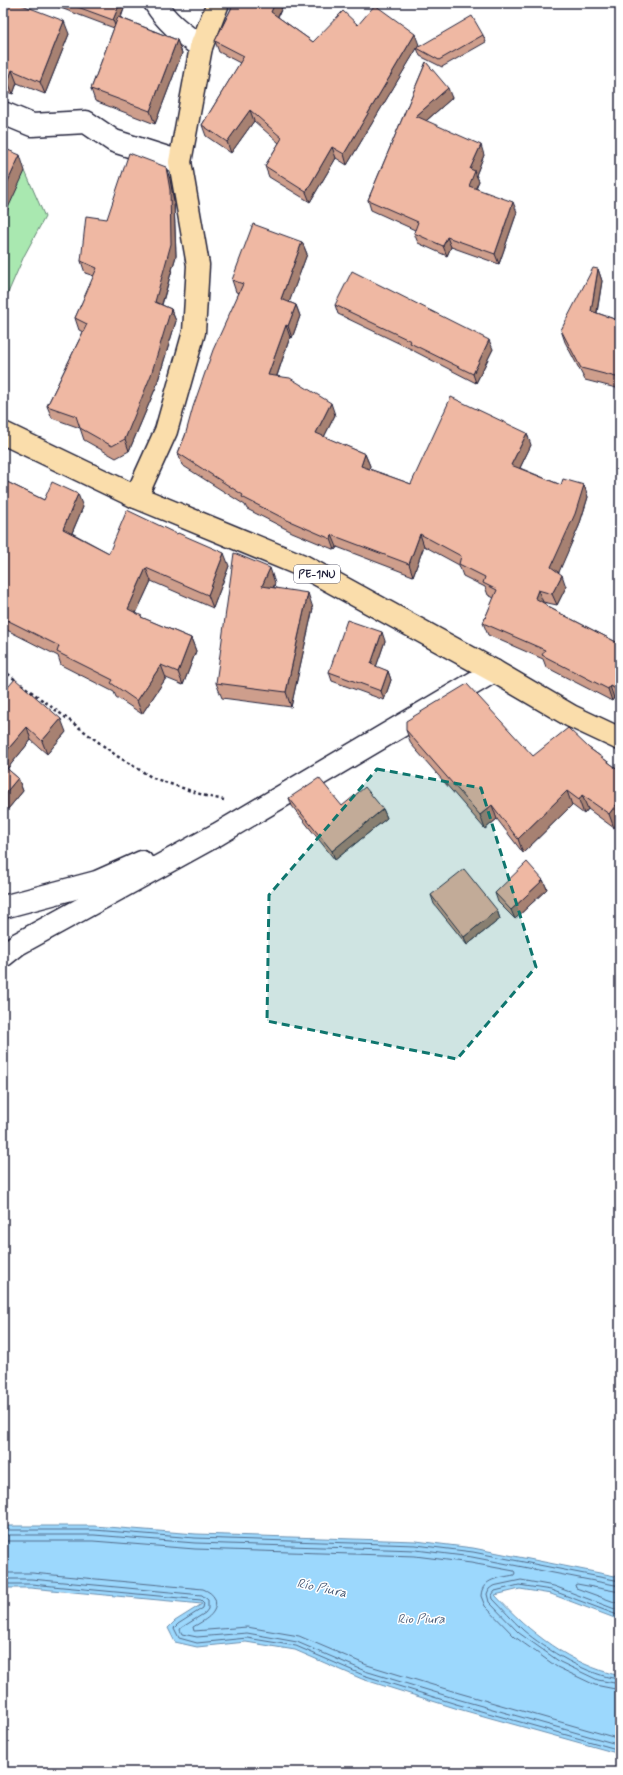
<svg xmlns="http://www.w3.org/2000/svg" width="623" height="1775" font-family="Mynerve,sans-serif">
	<rect width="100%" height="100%" fill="#fff"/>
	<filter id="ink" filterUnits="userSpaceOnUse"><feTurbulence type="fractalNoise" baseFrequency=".025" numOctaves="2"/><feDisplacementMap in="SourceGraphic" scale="8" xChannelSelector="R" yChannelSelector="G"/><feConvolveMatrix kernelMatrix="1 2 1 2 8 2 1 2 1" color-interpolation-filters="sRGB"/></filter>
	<g filter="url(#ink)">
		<!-- green -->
		<polygon fill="#a9e8b0" stroke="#668576" points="3,160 25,171 45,217 24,256 8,293 3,297"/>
		<!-- water -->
		<path fill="#9cd8fd" stroke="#6b8faf" d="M3,1526H94L196,1534L416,1541L473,1548L620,1577V1620L551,1594L520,1589L495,1595C530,1633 569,1664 620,1676V1754L455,1708L362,1679L295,1650L246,1642L197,1647L175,1642L168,1628L175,1621L202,1604L30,1588H3Z"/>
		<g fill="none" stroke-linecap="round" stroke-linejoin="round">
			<!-- shore -->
			<g stroke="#536b89" stroke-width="1">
				<polyline points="3,1530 94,1530 195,1538 416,1545 473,1552 620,1581"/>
				<polyline points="3,1535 94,1535 195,1543 416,1550 472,1557 620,1586"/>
				<path d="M3,1541H93L195,1549L415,1556L471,1563L514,1571L515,1573L514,1575C500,1578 482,1578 481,1596L485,1606L515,1637L557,1667L595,1685L620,1690"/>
				<path d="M3,1573H32L203,1589C208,1591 213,1594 215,1599C219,1614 203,1621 193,1627L194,1631L247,1627L299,1636L367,1665L459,1693L620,1739"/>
				<polyline points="3,1579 31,1579 202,1595 208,1600 208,1609 205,1613 181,1628 180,1630 182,1634 197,1637 247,1633 297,1642 365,1671 457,1699 620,1745"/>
				<polyline points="3,1584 31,1584 201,1600 204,1603 203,1608 178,1624 174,1628 179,1638 197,1643 247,1638 296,1646 363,1675 456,1704 620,1750"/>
				<polyline points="620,1592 577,1584 575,1585 576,1588 620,1604"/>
				<polyline points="620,1611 554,1586 521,1580 493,1586 489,1589 487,1594 489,1602 519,1633 560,1662 598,1680 620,1684"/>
				<path d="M620,1616L551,1590L519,1585L495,1591L492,1595L493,1599C503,1609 512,1620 523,1630C545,1649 590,1677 620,1679"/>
			</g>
			<!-- minor casing -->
			<g stroke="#22223b" stroke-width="25">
				<g id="minor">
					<path d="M155,3C168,24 182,33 201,47"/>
					<polyline points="3,113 32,125 86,122 114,141 180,162"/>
					<polyline points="3,907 97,882 142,862"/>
					<polyline points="3,956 18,944 218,834 494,671"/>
				</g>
			</g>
			<!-- major casing -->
			<g stroke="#22223b" stroke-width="25">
				<g id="major">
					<polyline points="3,433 136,497 303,566 494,671 571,716 620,739"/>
					<polyline points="136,497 166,431 194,332 198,265 180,162 201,47 218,3"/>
				</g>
			</g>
			<!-- path -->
			<g stroke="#22223b" stroke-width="2.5" stroke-dasharray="3 3" stroke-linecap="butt">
				<polyline points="3,670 17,681"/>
				<polyline points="21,684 117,756 153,778 206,796 224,800"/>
			</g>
			<!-- minor -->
			<use href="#minor" stroke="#fff" stroke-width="22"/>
			<!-- major -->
			<use href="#major" stroke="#faddab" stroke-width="22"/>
		</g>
		<!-- wall -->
		<g fill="#ce9e8c" stroke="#22223b">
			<polygon points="3,3 69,34 45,94 17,83 13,94 3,91"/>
			<polygon points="56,3 126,3 121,18 177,40 182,53 155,124 95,101 91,89 114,28 58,7"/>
			<polygon points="234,3 284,3 278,17 313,42 358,25 419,45 417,48 483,35 486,42 442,67 420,56 417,48 347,165 336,158 310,202 269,177 265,166 279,143 254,121 231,153 206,136 202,125 240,63 219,52 215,41"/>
			<polygon points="426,62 452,98 426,121 484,155 476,175 479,181 476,188 517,212 499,264 451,247 447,256 418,243 414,233 415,230 371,210 368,200"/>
			<polygon points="170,179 174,202 176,256 162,305 171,309 176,321 156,387 129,451 116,458 84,440 80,428 52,418 47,406 83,332 79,330 75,318 94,276 85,273 81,261 107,219"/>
			<polygon points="302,242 307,254 289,302 296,305 300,316 292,338 290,337 277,376 335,415 324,437 365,454 370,466 369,469 411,484 531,445 520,468 561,485 584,485 588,497 579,526 558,573 566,587 557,605 543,602 542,602 548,607 620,644 620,701 614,698 612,701 546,667 543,659 488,635 483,623 494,598 488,595 485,587 463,576 459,565 424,546 413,576 337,547 335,550 292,532 247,509 245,505 182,465 178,453 185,436 239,293 236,292 232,280"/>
			<polygon points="598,269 602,281 597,313 620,321 620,389 585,380 565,342 561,330"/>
			<polygon points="335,305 493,349 476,383 414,351 413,350 338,314"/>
			<polygon points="3,480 44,500 83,507 72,533 109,553 229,566 213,608 151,581 136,613 143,618 191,638 196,651 183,685 166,678 142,714 116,697 114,692 61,665 58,656 3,628"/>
			<polygon points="275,583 274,587 313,608 291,707 222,698 216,683"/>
			<polygon points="385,641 376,667 388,671 391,680 384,700 332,681 329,672"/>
			<polygon points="3,693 66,732 47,754 31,740 7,769 18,778 23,791 3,815"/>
			<polygon points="406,730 533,756 589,748 619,770 620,769 620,820 614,828 588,809 584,814 572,805 523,853 497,819 485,829 411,744"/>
			<polygon points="289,798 342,806 383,809 387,818 335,860 292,806"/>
			<polygon points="543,880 547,889 515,919 498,902 495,893"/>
			<polygon points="431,895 497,910 500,919 467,945 434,904"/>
		</g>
		<!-- shaded-wall -->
		<g fill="#a78172" stroke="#22223b">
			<polygon points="120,3 126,3 116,29 113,20"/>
			<polygon points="275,3 284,3 275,22 271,12"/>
			<polygon points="64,21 69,34 45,94 40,82"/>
			<polygon points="415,34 419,45 347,165 344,154"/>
			<polygon points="177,40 182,53 155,124 150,111"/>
			<polygon points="12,70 17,83 13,94 8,82"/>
			<polygon points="448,88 452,98 420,126 416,116"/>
			<polygon points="250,110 254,121 231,153 227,142"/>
			<polygon points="481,145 484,155 476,175 479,181 472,196 469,186 470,169"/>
			<polygon points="332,147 336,158 310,202 306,192"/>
			<polygon points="20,155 25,171 3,219 3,192"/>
			<polygon points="166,167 170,179 174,202 176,256 159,314 155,302"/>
			<polygon points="513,202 517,212 499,264 495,254"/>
			<polygon points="447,237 451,247 447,256 443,246"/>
			<polygon points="302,242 307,254 286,311 281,299"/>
			<polygon points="598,269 602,281 595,323 591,311"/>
			<polygon points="296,305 300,316 292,338 288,326"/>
			<polygon points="171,309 176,321 156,387 129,451 125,439"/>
			<polygon points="286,325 290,337 273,387 268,375"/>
			<polygon points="489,340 493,349 476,383 473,374"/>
			<polygon points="331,403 335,415 320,445 316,433"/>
			<polygon points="527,433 531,445 516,476 511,465"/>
			<polygon points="365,454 370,466 365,478 361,466"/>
			<polygon points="584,485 588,497 579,526 556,579 551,567"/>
			<polygon points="78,494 83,507 68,542 63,529"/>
			<polygon points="420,534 424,546 413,576 409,564"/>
			<polygon points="332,535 337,547 335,550 331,539"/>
			<polygon points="224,553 229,566 213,608 208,595"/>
			<polygon points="146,568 151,581 132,622 128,609"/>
			<polygon points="270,568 275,583 268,601 262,586"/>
			<polygon points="562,575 566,587 557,605 552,594"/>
			<polygon points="538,590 543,602 539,610 535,598"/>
			<polygon points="308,593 313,608 291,707 286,692"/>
			<polygon points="382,632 385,641 374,673 371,664"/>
			<polygon points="191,638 196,651 183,685 178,672"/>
			<polygon points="161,665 166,678 142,714 137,701"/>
			<polygon points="388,671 391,680 384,700 381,691"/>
			<polygon points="610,686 614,698 612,701 608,689"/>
			<polygon points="61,719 66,732 47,754 42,741"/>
			<polygon points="27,727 31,740 3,774 3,755"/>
			<polygon points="18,778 23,791 3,815 3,796"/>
			<polygon points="567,791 572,805 523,853 518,839"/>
			<polygon points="582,795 588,809 584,814 579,800"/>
			<polygon points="618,802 620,808 620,820 614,828 609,814"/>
			<polygon points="492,805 497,819 485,829 480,815"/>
			<polygon points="383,809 387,818 335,860 332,851"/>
			<polygon points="543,880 547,889 515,919 511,910"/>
			<polygon points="497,910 500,919 467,945 464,937"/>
		</g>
		<!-- building -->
		<g fill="#efb8a3" stroke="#22223b">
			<polygon points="3,3 17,3 64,21 40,82 12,70 8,82 3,80"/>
			<polygon points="67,3 120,3 113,20"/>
			<polygon points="234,3 275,3 271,12 313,42 343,11 358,25 375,5 415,34 344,154 332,147 306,192 265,166 282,138 250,110 227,142 202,125 244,56 215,41"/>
			<polygon points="472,16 483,35 439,60 417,48"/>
			<polygon points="118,17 177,40 150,111 91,89"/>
			<polygon points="426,62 448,88 416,116 481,145 470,169 475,171 469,186 513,202 495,254 447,237 443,246 414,233 418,222 368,200"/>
			<polygon points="3,148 20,155 3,192"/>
			<polygon points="129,153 166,167 170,190 171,244 155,302 171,309 151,375 125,439 112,446 80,428 76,416 47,406 87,324 75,318 97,268 81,261 86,216 107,219"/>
			<polygon points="253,224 302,242 281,299 296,305 288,326 286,325 268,375 290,378 331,403 316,433 365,454 361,466 411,484 451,397 527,433 511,465 561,485 563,479 584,485 575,514 551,567 562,575 552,594 538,590 535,598 547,605 546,606 620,644 620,691 610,686 608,689 542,655 545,650 483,623 497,590 483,583 485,577 459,564 461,556 420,534 409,564 332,535 331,539 287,520 242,497 243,495 178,453 185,436 193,407 213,350 243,284 232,280"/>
			<polygon points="593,268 598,269 591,311 620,321 620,378 581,368 561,330"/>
			<polygon points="352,271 489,340 473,374 410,343 411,341 335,305"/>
			<polygon points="3,480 44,500 52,482 78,494 63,529 109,553 127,510 177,534 178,533 224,553 208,595 146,568 128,609 142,616 141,617 191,638 178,672 161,665 137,701 111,683 113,680 57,652 59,646 3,618"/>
			<polygon points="234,553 270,568 262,586 308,593 286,692 216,683"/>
			<polygon points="347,620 382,632 371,664 388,671 381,691 329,672"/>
			<polygon points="15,679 61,719 42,741 27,727 3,755 3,693"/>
			<polygon points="467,684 533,756 568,728 589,748 619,770 620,769 620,803 618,802 609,814 582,795 579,800 567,791 518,839 492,805 480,815 406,730 406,721"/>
			<polygon points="3,765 18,778 3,796"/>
			<polygon points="319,778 342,806 365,787 383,809 332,851 289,798"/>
			<polygon points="527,862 543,880 511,910 495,893"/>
			<polygon points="464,869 497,910 464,937 431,895"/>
		</g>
	</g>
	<!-- marked area -->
	<path fill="#0f766e" fill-opacity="0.2" stroke="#0f766e" stroke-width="3" stroke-dasharray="8 5" stroke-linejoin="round" d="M377,769L481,788L536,967L457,1059L267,1021L269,895Z"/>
	<g text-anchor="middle" stroke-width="3" stroke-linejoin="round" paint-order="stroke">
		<!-- shield labels -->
		<rect fill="#fff" stroke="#646476" stroke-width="1" x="294" y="565" width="46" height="18" rx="3"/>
		<g font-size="11" font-weight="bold" fill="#22223b">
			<text x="317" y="578">PE-1NU</text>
		</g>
		<!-- water labels -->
		<g font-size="13" font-style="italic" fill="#475975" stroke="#fff">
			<text transform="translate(322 1587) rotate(12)" y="5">Río Piura</text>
			<text x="421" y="1623">Rio Piura</text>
		</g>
	</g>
	<!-- margin -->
	<rect width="623" height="1775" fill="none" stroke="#fff" stroke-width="16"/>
	<rect x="8" y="8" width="607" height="1759" fill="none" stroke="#22223b" stroke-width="1.5" filter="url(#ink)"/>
</svg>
